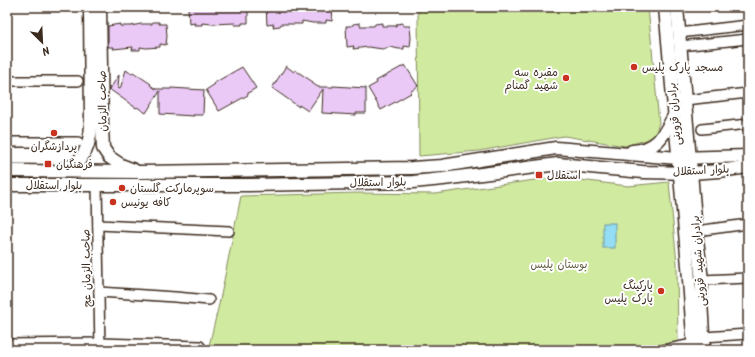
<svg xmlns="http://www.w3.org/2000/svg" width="755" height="357" font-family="Kalam,'Playpen Sans Arabic',sans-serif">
	<rect width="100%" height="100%" fill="#fff"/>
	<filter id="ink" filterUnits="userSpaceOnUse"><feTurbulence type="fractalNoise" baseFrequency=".025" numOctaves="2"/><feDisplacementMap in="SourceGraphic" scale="8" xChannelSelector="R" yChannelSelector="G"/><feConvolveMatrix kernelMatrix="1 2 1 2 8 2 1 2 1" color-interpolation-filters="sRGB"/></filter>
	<g filter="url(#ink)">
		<!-- green -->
		<g fill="#d0eaa0" stroke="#868a5f">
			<polygon points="418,7 648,7 659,123 655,135 646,140 625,146 564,136 479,151 419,156"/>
			<polygon points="556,177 628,186 669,182 677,263 678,343 639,350 208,350 220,300 241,196 359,193 435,194"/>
		</g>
		<!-- water -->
		<rect fill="#93def4" stroke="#70969e" x="603" y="223" width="12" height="25"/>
		<!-- building -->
		<g fill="#eac9f6" stroke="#3b2a1e">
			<polygon points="188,7 248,7 248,23 242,23 242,25 234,25 235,23 212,24 202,23 202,25 194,25 195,23 189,24"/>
			<polygon points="266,7 333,7 332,21 326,20 326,23 313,23 302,21 302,24 281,24 280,26 273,27 274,24 267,25"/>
			<polygon points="152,22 159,22 159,24 166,24 167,36 166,45 160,44 160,47 146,48 140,47 140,50 132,50 133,47 113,49 114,47 108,47 108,26 120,24 120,26 131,26 141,24 152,24"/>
			<polygon points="360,23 360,26 374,26 375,24 382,23 382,26 396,26 396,24 403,23 403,26 410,26 411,38 410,47 404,46 404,49 399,49 390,47 383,49 368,47 353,49 354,46 347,47 346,26 352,26 353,24"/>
			<polygon points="405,65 418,86 410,92 411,93 381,110 368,88 377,83 376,81"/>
			<polygon points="286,66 294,72 295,70 313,82 312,83 318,87 333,87 333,86 366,88 366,113 356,113 356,115 322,113 323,89 308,111 299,105 299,107 272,88"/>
			<polygon points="242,67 256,88 248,93 248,95 219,111 206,90 215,84 214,83"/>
			<polygon points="126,70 132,74 133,72 151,84 150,85 156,89 171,89 171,88 204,90 203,115 193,115 194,116 160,114 160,91 146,113 137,107 136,108 109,89 109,87 111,87 119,75 118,88 120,89"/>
		</g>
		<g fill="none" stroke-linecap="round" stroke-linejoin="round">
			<!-- minor casing -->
			<g stroke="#3b2a1e" stroke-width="12">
				<g id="minor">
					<polyline points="679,33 748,25"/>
					<polyline points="680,46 748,39"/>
					<polyline points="7,81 78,81"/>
					<polyline points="685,100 748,93"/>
					<polyline points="702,129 748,124"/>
					<polyline points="7,142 78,142"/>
					<polyline points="97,185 100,350"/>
					<polyline points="98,225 229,231"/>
					<polyline points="696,231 748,224"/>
					<polyline points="702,280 748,278"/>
					<polyline points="99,292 175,297 209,300"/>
					<polyline points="704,337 748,334"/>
					<polyline points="7,344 100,343 200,346"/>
					<polyline points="663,350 693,344"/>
				</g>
			</g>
			<!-- major casing -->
			<g stroke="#3b2a1e" stroke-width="15">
				<g id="major">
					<polyline points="100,7 102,127 103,148 109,157 121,165 134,170"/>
					<polyline points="665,7 688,266 694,350"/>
					<polyline points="677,7 696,231 702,280 701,301 704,350"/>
					<path d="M632,151C658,150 664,134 675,114"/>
					<path d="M61,169C65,168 70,167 73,165C87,157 90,140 91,125L90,7"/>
					<polyline points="7,171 141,172 412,168 442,166 556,148 678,158 748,156"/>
					<polyline points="7,185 249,185 413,182 443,179 558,164 643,172 691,173 719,171 748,167"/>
				</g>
			</g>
			<!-- minor -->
			<use href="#minor" stroke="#fff" stroke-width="9"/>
			<!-- major -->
			<use href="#major" stroke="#fff" stroke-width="12"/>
		</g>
	</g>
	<!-- markers -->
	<g fill="#c8321e" stroke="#fff" stroke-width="1.5">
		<circle cx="634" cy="67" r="4"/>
		<circle cx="566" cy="78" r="4"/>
		<circle cx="54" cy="133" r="4"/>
		<rect x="44" y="160" width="8" height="8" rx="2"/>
		<rect x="535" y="171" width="8" height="8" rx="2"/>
		<circle cx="122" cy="188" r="4"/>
		<circle cx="113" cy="202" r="4"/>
		<circle cx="661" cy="291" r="4"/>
	</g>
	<g text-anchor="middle" stroke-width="4" stroke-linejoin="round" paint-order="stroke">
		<!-- poi labels -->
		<g font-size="11" fill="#3b2a1e" stroke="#fff" text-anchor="start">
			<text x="642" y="71">مسجد پارک پلیس</text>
			<text x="558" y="76" text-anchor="end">مقبره سه<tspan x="558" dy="13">شهید گمنام</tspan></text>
			<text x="54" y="150" text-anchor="middle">پردازشگران</text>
			<text x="56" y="168">فرهنگیان</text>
			<text x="547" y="179">استقلال</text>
			<text x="130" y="192">سوپرمارکت گلستان</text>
			<text x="121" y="206">کافه یونیس</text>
			<text x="653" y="289" text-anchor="end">پارکینگ<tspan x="653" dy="13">پارک پلیس</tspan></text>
		</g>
		<!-- street labels -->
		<g font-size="11" fill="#3b2a1e" stroke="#fff">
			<text transform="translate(102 101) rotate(-91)" y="4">صاحب الزمان</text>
			<text transform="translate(674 114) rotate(-95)" y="4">برادران قزوینی</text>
			<text transform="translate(701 170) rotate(-3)" y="4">بلوار استقلال</text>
			<text transform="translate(378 182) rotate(-1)" y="4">بلوار استقلال</text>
			<text x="54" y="189">بلوار استقلال</text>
			<text transform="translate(698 261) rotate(-94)" y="4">برادران شهید قزوینی</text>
			<text transform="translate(86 268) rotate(-91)" y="4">صاحب الزمان عج</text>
		</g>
		<!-- park labels -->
		<g font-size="11" fill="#605a3e" stroke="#fff">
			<text x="559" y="268">بوستان پلیس</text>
		</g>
	</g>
	<!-- margin -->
	<rect width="755" height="357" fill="none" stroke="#fff" stroke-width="24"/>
	<rect x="12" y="12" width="731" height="333" fill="none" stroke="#3b2a1e" stroke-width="1.5" filter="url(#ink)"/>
	<!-- north arrow -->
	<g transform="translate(42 42) rotate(156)" stroke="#ffffff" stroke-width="3" paint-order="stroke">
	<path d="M0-3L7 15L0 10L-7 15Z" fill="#3b2a1e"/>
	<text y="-6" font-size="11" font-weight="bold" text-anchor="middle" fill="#3b2a1e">N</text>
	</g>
</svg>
